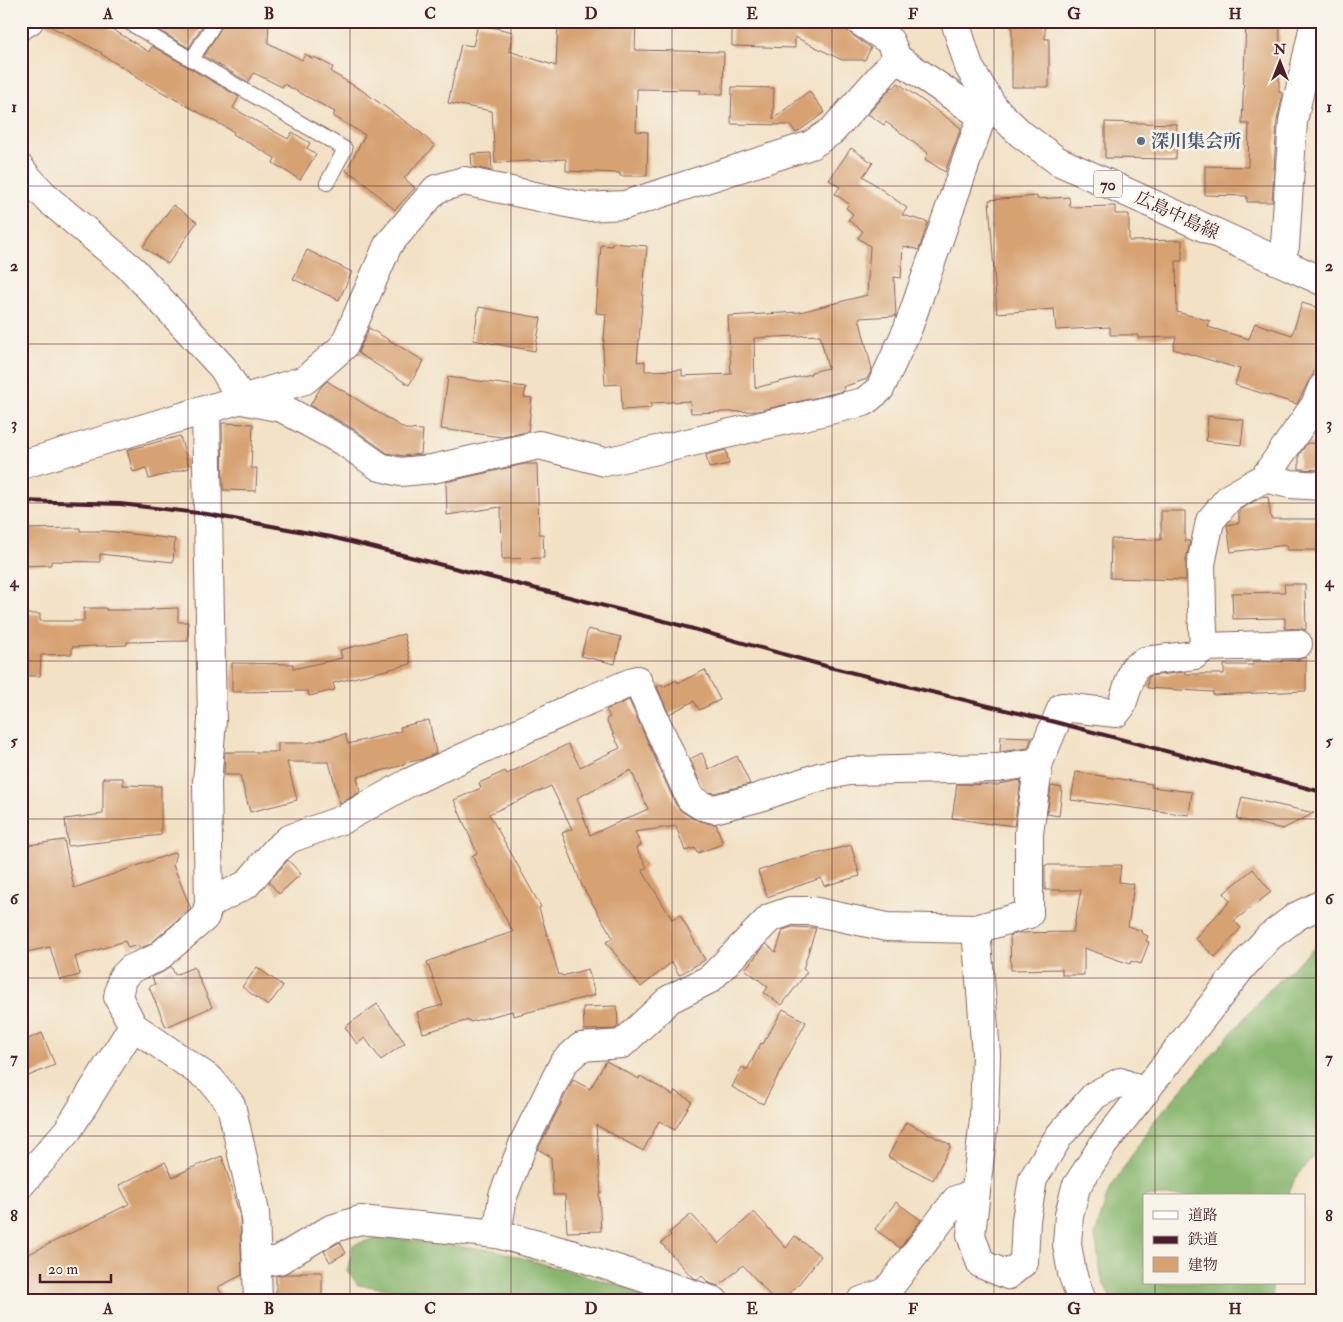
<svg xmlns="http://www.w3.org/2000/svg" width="1343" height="1322" font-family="'IM FELL Double Pica','Noto Serif JP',serif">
	<rect width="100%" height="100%" fill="#f7f3e8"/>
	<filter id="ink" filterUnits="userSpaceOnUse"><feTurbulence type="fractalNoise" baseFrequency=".02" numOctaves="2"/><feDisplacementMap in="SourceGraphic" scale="10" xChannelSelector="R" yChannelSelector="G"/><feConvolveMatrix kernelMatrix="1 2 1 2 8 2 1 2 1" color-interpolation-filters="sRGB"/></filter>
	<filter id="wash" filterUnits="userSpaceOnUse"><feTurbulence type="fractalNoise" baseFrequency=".0096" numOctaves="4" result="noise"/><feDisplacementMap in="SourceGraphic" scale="20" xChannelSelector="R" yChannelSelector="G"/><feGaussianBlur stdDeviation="1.12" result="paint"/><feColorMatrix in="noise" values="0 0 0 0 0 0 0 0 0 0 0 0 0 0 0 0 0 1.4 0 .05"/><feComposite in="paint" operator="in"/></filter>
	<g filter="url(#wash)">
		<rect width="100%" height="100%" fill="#f2e1c5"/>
		<!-- forest -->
		<g fill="#88b66e" stroke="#696a4c">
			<polygon points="1322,944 1322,1147 1295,1178 1288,1196 1144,1196 1144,1283 1272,1283 1273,1301 1112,1301 1102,1280 1095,1236 1108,1192 1154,1121 1268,991 1314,948"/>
			<polygon points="380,1237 494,1250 675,1301 483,1301 358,1285 347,1271 353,1245"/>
		</g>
		<g id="blocks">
			<!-- building -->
			<g fill="#d7a272" fill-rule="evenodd">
				<polygon points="44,21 99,21 149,52 152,46 239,97 233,108 288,139 292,132 310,143 307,148 316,154 300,180 273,163 275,158 233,134 234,132 135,77 135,75 101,54 102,53 44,23"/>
				<polygon points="166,21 205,21 189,48 160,31"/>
				<polygon points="225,21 269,21 268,43 302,60 305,54 313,59 314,57 333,67 331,72 363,91 421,133 435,146 404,178 415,188 395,210 357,177 346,171 365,135 333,116 335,112 284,84 282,87 254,73 248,82 204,56"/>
				<polygon points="558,21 636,21 635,50 724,52 723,94 700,94 701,90 637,89 636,131 648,132 647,176 620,176 620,173 566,171 566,159 495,163 492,111 448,103 461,44 473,46 478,24 513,32 509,51 556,66"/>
				<polygon points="732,21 836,21 845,26 851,34 871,48 865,60 842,60 795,37 795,48 732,46"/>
				<polygon points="1012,21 1045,21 1045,39 1049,39 1049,87 1012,87"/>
				<polygon points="1246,21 1280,22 1279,92 1282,93 1282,99 1277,120 1272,202 1247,202 1247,196 1205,195 1205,166 1248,167 1249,124 1242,124"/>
				<polygon points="898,83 961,128 945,172 925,159 928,153 886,122 884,125 868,114 892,87 894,88"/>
				<polygon points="732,87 774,88 773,119 809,91 825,112 796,133 790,125 731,124"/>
				<polygon points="1105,122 1177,124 1176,159 1105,158"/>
				<path d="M851,148L873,163L863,176L907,208L902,215L928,222L919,250L903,246L901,278L894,277L896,316L859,318L872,369L867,379L843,387L844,391L758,411L691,413L690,401L651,403V408L622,410L621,384L605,385L603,351L606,314L596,313L601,245L612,246V243L647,246L637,362L645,361V371L682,370V376L731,374L728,316L800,312L867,295L870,246L858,238L863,231L848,220L853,214L846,208L849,204L835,194L840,187L829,180ZM820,335L828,368L811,372V374L755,388L754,338Z"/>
				<polygon points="491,153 492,171 472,167 471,154"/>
				<polygon points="1037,196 1037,199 1069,197 1070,207 1115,206 1115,214 1129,214 1129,241 1182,240 1182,261 1176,261 1177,312 1210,321 1208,327 1249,339 1255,323 1292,335 1302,303 1322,309 1322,356 1318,369 1315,368 1313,375 1308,382 1297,404 1235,385 1240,369 1173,349 1176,337 1138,338 1138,335 1110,335 1110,327 1056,330 1054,309 997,313 989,200"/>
				<polygon points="173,205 197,222 168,264 143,247"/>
				<polygon points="307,250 352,272 339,300 293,279"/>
				<polygon points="479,307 541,318 535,351 473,340"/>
				<polygon points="369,328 424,361 409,385 358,353"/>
				<polygon points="448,377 526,387 524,397 532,398 528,432 502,437 441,429"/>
				<polygon points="327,381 405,429 423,430 421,454 403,456 387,453 354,429 310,405 321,387"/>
				<polygon points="1208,416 1244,420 1241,445 1206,441"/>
				<polygon points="222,423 253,424 251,468 257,468 256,491 223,490"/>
				<polygon points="180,436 189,468 149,479 146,468 133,472 127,450"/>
				<polygon points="1307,443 1322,444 1321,470 1299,469 1299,455"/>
				<polygon points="726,450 729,464 709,468 706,455"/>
				<polygon points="524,464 537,464 539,534 543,534 544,558 502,559 501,507 447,515 446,482"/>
				<polygon points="1268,497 1271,519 1322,519 1322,550 1287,550 1287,545 1231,552 1227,525 1239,523 1239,510 1260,498"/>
				<polygon points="1161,511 1185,511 1185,541 1190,541 1186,561 1186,580 1110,578 1111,539 1161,540"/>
				<polygon points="80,528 80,531 106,531 175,539 173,562 100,554 100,562 51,561 51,565 21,566 21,529"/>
				<polygon points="1284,584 1305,584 1306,630 1298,628 1285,629 1285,618 1233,619 1232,593 1285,592"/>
				<polygon points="84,608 106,608 106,610 151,610 151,609 178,608 178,622 188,622 188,641 127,642 127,645 72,647 72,654 41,655 40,676 21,676 21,614 40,614 40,621 84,621"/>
				<polygon points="588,629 621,637 615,664 581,656"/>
				<polygon points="404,634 411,664 333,683 335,690 309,696 308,691 232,692 232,663 293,664 293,669 342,658 340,650"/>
				<polygon points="1306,657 1306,691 1213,695 1213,692 1147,688 1148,678 1150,676 1185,672 1185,674 1224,674 1224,665 1253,665 1253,662 1282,662 1282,660 1298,660"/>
				<polygon points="705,670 720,700 699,710 694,701 669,714 657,687 662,684 663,687 677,680 678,683"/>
				<path d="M629,700L676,805L681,811L694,819L710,824H716L723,844L697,853L695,848L685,851L676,826L635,832L641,845L636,848L647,867L642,870L672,919L680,915L705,960L679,975L672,962L641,987L606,942L613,938L582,886L562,833L572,829L551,786L489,814L541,907L539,908L559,975L561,974L562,976L588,969L595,995L513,1016L512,1011L470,1022L469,1020L423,1033L417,1012L443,1005L427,962L463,948L513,932L472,856L477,853L454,800L481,788L479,783L505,771L507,774L568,744L580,767L620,748L606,719L610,717L606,710ZM631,770L648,809L590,835L577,798Z"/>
				<polygon points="429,720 436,753 423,759 404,763 404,765 357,777 360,792 340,804 329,762 287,762 297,800 250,812 240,775 224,775 225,752 278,752 278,743 307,743 345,734 348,744 401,731 400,727"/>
				<polygon points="1001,736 1032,737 1028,748 1000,752"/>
				<polygon points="702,753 709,769 737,756 750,784 714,793 708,792 702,788 690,759"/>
				<polygon points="1076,772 1152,784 1151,787 1192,792 1189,815 1071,800"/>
				<polygon points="103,778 123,778 123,785 161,786 161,835 68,846 65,819 103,814"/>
				<polygon points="1021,780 1014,826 991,823 991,824 952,818 957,784 999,785 999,784"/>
				<polygon points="1051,786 1062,788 1059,816 1047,814"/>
				<polygon points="1242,797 1314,813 1283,829 1237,819"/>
				<polygon points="64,840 74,888 176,852 173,865 191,909 149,945 140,948 138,945 128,948 125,941 75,957 80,975 60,980 50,947 21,953 21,912 24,911 21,895 21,846"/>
				<polygon points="851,845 860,876 824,886 821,878 767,897 758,871 784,862"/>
				<polygon points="288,860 301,874 279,894 269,882"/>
				<polygon points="1045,865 1121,865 1119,882 1134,884 1128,926 1142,931 1141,933 1148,936 1146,941 1149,942 1141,964 1131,961 1130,964 1084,948 1084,975 1062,975 1062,969 1011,970 1010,936 1019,933 1073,932 1081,890 1045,890"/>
				<polygon points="1253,869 1271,892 1234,921 1241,928 1215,957 1195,938 1230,901 1224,893"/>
				<polygon points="793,927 816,928 803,969 807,972 782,1005 764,993 768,987 745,969 766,944 776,952 783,930"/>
				<polygon points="171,966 175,975 194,967 212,1007 166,1027 149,987 155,984 152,977 163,972"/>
				<polygon points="257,967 283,986 268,1006 242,987"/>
				<polygon points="377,1004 405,1043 381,1060 365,1038 357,1044 345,1027"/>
				<polygon points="617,1006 618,1026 615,1029 584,1030 583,1007"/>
				<polygon points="783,1009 806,1022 763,1104 732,1087 742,1067 747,1070 761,1043 763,1044"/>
				<polygon points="42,1033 55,1065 21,1079 21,1042"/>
				<polygon points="606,1061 639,1079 640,1076 673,1095 675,1091 692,1101 675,1130 659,1121 643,1151 596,1125 601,1193 599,1193 601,1231 567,1232 565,1195 553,1195 551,1157 538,1149 573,1080 590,1089"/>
				<polygon points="906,1122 951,1145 933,1180 888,1157"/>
				<polygon points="222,1156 240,1216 242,1275 218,1287 225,1301 31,1301 21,1281 21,1258 129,1204 119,1185 165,1162 173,1177 191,1168"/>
				<polygon points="896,1202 921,1220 900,1248 875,1229"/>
				<polygon points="754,1212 786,1248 795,1236 821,1256 798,1285 781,1301 775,1301 743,1265 719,1286 709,1283 702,1276 698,1279 693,1278 661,1243 671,1235 669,1233 691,1214 719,1244"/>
				<polygon points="340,1242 346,1253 330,1262 324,1251"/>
				<polygon points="301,1272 322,1272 322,1301 276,1301 276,1276 285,1274 301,1274"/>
			</g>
		</g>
	</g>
	<g filter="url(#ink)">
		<use href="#blocks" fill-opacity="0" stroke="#856361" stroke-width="1"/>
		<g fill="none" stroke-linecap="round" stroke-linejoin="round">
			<!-- lane casing -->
			<g stroke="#856361" stroke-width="16">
				<g id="lane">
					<polyline points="126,21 345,149 327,183"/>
					<polyline points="192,59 216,21"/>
				</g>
			</g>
			<!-- street casing -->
			<g stroke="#856361" stroke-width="30">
				<g id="street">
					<polyline points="859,21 890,41 897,58 982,116"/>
					<polyline points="21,26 29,21"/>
					<polyline points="21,169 28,178 49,200 133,270 223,368 242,400 282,408 346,443 380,467 400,472 432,469 539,445 605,462 864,402 880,389 908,328 982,116 994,108"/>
					<polyline points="1278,261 1285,246 1293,121 1314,25 1322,26"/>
					<polyline points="206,411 212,720 207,783 209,904 205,917 157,958 131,969 122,978 118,997 133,1026 211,1080 231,1105 255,1212 258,1301"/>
					<polyline points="21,465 305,380 344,346 388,245 436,189 464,181 586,207 625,205 811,145 832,131 897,58"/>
					<polyline points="1264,478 1290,484 1322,486"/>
					<polyline points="1204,647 1298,644"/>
					<polyline points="209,904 247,884 276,850 289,839 344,819 408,783 589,700 637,680 690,798 702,806 714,809 757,798 819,777 848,771 997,768 1039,762"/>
					<polyline points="976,929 986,1054 984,1119 971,1235 981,1264 1008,1275 1024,1262 1026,1220 1033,1179 1059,1136 1095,1095 1120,1082 1145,1092"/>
					<polyline points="21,1184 68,1130 133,1026"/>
					<polyline points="497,1234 503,1196 524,1142 564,1062 581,1047 622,1044 670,999 710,979 770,918 790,911 812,911 887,927 976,929 1029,914 1029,833 1039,762 1062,707 1116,713 1121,707 1134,668 1145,661 1195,655 1204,647 1202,610 1201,564 1210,521 1229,498 1264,478 1315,405 1322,388"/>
					<polyline points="258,1263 279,1260 331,1229 360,1220 497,1234 571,1254 714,1301"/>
					<polyline points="861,1301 886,1292 956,1200 975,1193"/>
				</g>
			</g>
			<!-- secondary casing -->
			<g stroke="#856361" stroke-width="30">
				<polyline id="secondary" points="1082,1301 1072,1273 1067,1245 1069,1215 1076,1187 1103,1145 1242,967 1269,937 1297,916 1322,904"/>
			</g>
			<!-- primary casing -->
			<g stroke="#856361" stroke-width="30">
				<polyline id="primary" points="955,21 969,67 994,108 1021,134 1058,161 1322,281"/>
			</g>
			<!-- lane -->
			<use href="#lane" stroke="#fff" stroke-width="14"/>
			<!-- street -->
			<use href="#street" stroke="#fff" stroke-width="28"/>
			<!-- secondary -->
			<use href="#secondary" stroke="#fff" stroke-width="28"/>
			<!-- primary -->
			<use href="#primary" stroke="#fff" stroke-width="28"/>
			<!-- rail -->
			<polyline stroke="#4a1f2b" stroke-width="4" points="21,501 120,504 207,514 331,537 672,623 829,667 1055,722 1322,792"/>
		</g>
	</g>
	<!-- grid -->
	<path fill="none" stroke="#4a1f2b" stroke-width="1" stroke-opacity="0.55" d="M188,21V1301M350,21V1301M511,21V1301M672,21V1301M832,21V1301M994,21V1301M1155,21V1196M21,186H1322M21,344H1322M21,503H1322M21,661H1322M21,819H1322M21,978H1322M21,1136H1322M1155,1283V1301"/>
	<!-- markers -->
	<circle fill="#5c6f8a" stroke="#f7f3e8" stroke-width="2" cx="1141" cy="141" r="5"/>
	<g text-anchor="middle" stroke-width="5" stroke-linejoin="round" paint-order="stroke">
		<!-- shield labels -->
		<rect fill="#f7f3e8" stroke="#7e5f64" stroke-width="1" x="1094" y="170.5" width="28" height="27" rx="4"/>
		<g font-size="16" font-weight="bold" fill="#4a1f2b">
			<text x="1108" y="190">70</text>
		</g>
		<!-- service labels -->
		<g font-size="18" font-weight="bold" fill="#4e5e75" stroke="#f7f3e8" text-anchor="start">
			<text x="1151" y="147">深川集会所</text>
		</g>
		<!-- street labels -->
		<g font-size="18" fill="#4a1f2b" stroke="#f7f3e8">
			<text transform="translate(1177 215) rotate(25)" y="6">広島中島線</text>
		</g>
	</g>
	<!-- margin -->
	<rect width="1343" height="1322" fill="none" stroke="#f7f3e8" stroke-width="55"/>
	<!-- legend -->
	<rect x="1143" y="1194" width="162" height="90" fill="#f7f3e8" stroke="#b29e9c"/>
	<rect x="1153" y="1211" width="25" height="8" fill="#ffffff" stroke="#b29e9c"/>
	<text x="1188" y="1220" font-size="15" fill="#4a1f2b">道路</text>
	<rect x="1153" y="1236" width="25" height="8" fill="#4a1f2b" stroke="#b29e9c"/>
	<text x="1188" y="1244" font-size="15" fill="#4a1f2b">鉄道</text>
	<rect x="1153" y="1257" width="25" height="15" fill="#d7a272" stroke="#b29e9c"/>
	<text x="1188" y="1270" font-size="15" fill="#4a1f2b">建物</text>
	<!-- north arrow -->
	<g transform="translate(1280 62)" stroke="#f7f3e8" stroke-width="4" paint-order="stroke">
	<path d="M0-4L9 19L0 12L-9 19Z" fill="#4a1f2b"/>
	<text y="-8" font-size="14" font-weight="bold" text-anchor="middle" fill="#4a1f2b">N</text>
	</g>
	<!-- scale -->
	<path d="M40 1274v8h71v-8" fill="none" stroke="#4a1f2b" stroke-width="2.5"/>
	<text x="48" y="1274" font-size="15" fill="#4a1f2b" stroke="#f7f3e8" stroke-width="4" paint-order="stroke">20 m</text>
	<rect x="28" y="28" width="1288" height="1266" fill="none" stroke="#4a1f2b" stroke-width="2"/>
	<g font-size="16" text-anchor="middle" font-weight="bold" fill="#4a1f2b">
		<text x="108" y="19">A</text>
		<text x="269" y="19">B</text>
		<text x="430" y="19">C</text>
		<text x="591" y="19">D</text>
		<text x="752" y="19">E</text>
		<text x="913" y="19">F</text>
		<text x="1074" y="19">G</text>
		<text x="1235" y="19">H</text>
		<text x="14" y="112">1</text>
		<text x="1329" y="112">1</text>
		<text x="14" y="271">2</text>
		<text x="1329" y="271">2</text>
		<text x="14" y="429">3</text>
		<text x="1329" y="429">3</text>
		<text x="14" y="587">4</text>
		<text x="1329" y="587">4</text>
		<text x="14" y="746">5</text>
		<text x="1329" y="746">5</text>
		<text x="14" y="904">6</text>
		<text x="1329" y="904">6</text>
		<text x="14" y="1063">7</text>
		<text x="1329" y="1063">7</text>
		<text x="14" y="1221">8</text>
		<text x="1329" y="1221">8</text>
		<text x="108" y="1314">A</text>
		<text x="269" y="1314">B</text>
		<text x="430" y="1314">C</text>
		<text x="591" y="1314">D</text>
		<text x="752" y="1314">E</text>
		<text x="913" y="1314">F</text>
		<text x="1074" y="1314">G</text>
		<text x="1235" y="1314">H</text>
	</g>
</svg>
